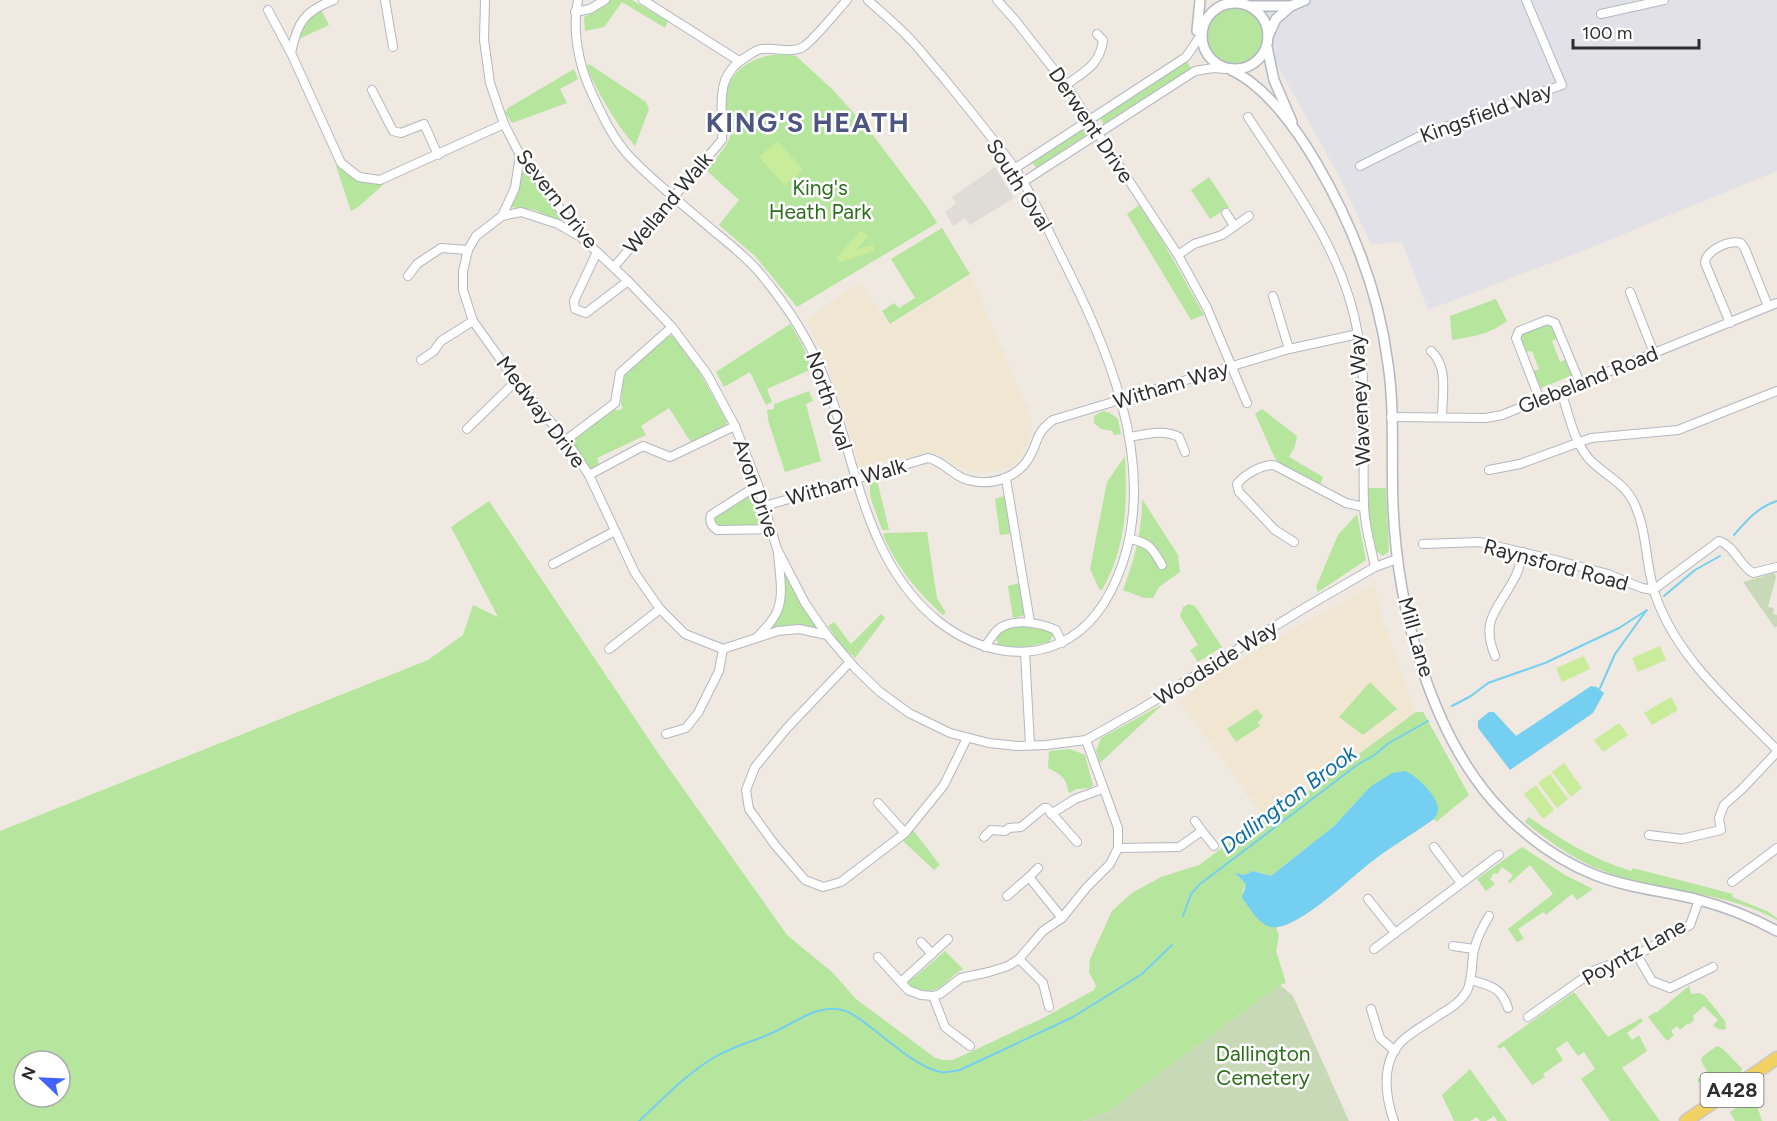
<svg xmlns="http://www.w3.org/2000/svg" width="1777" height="1121" font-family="Figtree,sans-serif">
	<rect width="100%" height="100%" fill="#efe9e1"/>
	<!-- industrial -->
	<polygon fill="#e3e1e8" points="1241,0 1777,0 1777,171 1580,252 1428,310 1402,242 1371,244 1339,176"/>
	<!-- education -->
	<g fill="#f0e6d1">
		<polygon points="971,276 1032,420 1029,441 1016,464 991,472 969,471 943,457 930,452 860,467 827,362 806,320 860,282 889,326"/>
		<polygon points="1374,584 1383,621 1416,712 1299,798 1262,814 1180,702 1209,677"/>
	</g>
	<!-- green -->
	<g fill="#b6e59e" fill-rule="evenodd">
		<polygon points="606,0 632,0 668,21 665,28 622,2 604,27 585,31 584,17 595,12"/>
		<circle cx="1235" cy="36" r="28"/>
		<polygon points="320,8 329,25 299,39 306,21"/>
		<path d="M781,54L796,56L833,90L869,130L927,207L937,223L797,307L755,256L719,225L739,200L706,170C714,160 727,148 730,136C734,124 725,115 725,104C726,71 751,56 781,54Z"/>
		<polygon points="1187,62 1191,68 1104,124 1100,118"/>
		<path d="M589,64L646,102L649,109L635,146C614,122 600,95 586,67Z"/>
		<polygon points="574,69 578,79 560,89 567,103 512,123 505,113 508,108"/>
		<polygon points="1085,127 1089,133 1036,168 1032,162"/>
		<path d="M338,164C354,179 362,179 383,181L384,184L357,208L351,211L336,166Z"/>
		<polygon points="524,167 562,219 559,222 535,210 510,207 517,192"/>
		<polygon points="1209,177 1229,207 1210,219 1191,190"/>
		<polygon points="1139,205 1162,240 1204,315 1191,320 1127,214"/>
		<polygon points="942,228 970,274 890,324 882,311 894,303 899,308 915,298 891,259"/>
		<path d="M1496,299L1507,321C1490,334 1473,337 1452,340L1450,316Z"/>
		<polygon points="790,324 802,344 812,369 767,389 772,402 766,405 750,372 724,387 716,372"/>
		<polygon points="1546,324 1554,328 1557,338 1552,341 1560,362 1567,359 1573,375 1541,388 1533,371 1539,369 1532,351 1526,352 1520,337 1522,333"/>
		<polygon points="667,335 673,336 700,373 727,422 724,427 692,444 669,408 641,426 646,435 597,458 600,466 594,469 589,468 573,443 574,438 614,408 618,411 623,408 621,404 623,374"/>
		<polygon points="809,391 813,401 806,404 821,461 785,472 768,420 767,410 774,409 774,404"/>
		<polygon points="1262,409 1297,436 1295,446 1289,457 1323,477 1320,486 1278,462 1274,456 1255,414"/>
		<polygon points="1103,411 1110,413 1118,419 1121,434 1114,435 1112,431 1101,429 1094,423 1094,416"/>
		<path d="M1125,456C1127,506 1127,545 1102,590L1099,589L1090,569L1107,482Z"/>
		<polygon points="877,480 889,530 883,530 881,527 870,496 870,484"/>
		<polygon points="1367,488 1386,488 1389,551 1383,556 1376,551 1369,518"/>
		<polygon points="751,493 760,525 718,526 715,525 713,518 715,515"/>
		<polygon points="1007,495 1014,533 1000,535 995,499"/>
		<path d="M1142,499L1178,555L1180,572L1159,587L1153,598H1144L1123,590C1135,558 1142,533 1142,499Z"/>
		<path d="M489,501L658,753L787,935L832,972L856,999L934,1057L942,1060H953L1043,1018L1094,990L1096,986L1089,972L1090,959L1112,911L1132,893L1161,877L1199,865L1238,836L1237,833L1262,814L1299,798L1416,712H1423L1469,795L1436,822L1434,819L1438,810L1370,787L1334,826L1271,876L1253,871L1244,875L1236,874L1246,884L1242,891L1271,927H1276L1279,936L1276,951L1286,983L1280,985L1108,1112L1083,1121H0V831L428,660L463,635L473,605L498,617L451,527ZM24,1061H60V1097H24Z"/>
		<polygon points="1357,514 1366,560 1318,592 1316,587 1338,535"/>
		<path d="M927,532L937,598L946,613L943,615C918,593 896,566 883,535L885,533Z"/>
		<polygon points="784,568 816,626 813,629 799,626 773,627 772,625 783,605 782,570"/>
		<polygon points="1022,582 1026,615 1013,618 1008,586"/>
		<polygon points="1189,604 1195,606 1222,647 1198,662 1190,650 1198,645 1180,616 1183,607"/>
		<polygon points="881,614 885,618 855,658 841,645 828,626 834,622 851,644"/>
		<path d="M1033,625L1051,631L1053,636L1049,642L1020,648L998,645C991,626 1021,626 1033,625Z"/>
		<polygon points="1370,682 1397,709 1363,735 1339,717"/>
		<polygon points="1163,704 1100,763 1096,751 1101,738"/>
		<polygon points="1257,709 1263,717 1258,722 1260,726 1236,742 1227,729"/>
		<path d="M1070,749L1085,755L1093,785L1090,788L1076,789L1070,793L1068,791C1067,778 1059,773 1048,768L1049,751Z"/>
		<path d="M1529,817C1563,841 1591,858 1631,871L1633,868L1733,894L1732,897L1767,911L1777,918V920C1727,892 1670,893 1617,876C1582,865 1553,845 1525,822Z"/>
		<polygon points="912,829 940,865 934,870 902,840"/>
		<polygon points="1522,847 1565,875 1593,889 1577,900 1572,894 1546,915 1543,912 1518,929 1524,939 1517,942 1508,929 1553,894 1530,865 1510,883 1508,882 1513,875 1502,867 1497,874 1494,873 1490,879 1495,884 1486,891 1477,879"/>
		<path d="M945,951L963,969C945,979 944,993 921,991C915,991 912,989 908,985L910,978L915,977Z"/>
		<path d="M1689,986L1691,994L1700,993L1705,996L1725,1021L1726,1029C1720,1031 1717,1029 1713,1025L1718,1020L1704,1006L1693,1016L1694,1020L1689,1025L1688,1023L1680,1030L1677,1026L1671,1031L1674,1035L1667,1041L1648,1017L1655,1012L1656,1013Z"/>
		<polygon points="1574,992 1608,1037 1641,1018 1643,1021 1627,1033 1632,1040 1639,1035 1647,1051 1622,1068 1660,1121 1610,1121 1581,1079 1595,1069 1584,1052 1578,1056 1567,1041 1556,1049 1563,1060 1543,1074 1545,1077 1532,1085 1504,1046 1499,1049 1497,1046"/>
		<path d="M1717,1046C1726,1049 1734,1062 1742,1068L1740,1074L1710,1095L1697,1080L1707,1071L1701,1061L1703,1056Z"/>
		<polygon points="1470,1069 1507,1121 1497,1121 1494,1116 1486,1121 1480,1121 1477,1117 1470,1121 1454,1121 1442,1095"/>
		<polygon points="1754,1096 1762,1121 1735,1121 1730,1112"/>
	</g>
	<!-- cemetery -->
	<g fill="#c8d9b8">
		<polygon points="1774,573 1776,577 1768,607 1774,608 1773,614 1777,615 1777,626 1775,628 1743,582"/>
		<polygon points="1280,985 1293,996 1349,1121 1083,1121 1108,1112"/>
	</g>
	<!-- pitch -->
	<g fill="#c9ec9a">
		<polygon points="777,141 803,169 785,186 759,157"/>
		<polygon points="861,230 868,236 857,249 873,245 874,251 840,262 837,257"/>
		<polygon points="1660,646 1666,660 1638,672 1632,658"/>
		<polygon points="1584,656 1590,669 1562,682 1556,668"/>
		<polygon points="1671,697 1678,710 1652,725 1644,713"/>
		<polygon points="1619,723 1628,735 1603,752 1594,740"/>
		<polygon points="1564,763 1582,788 1571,797 1552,772"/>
		<polygon points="1550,774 1568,799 1557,808 1538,783"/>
		<polygon points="1536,785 1554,810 1543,819 1524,794"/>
	</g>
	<!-- plaza -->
	<polygon fill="#dfdcd8" points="995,167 1014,198 970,225 965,218 953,226 945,212 956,203 952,197"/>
	<!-- water -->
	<g fill="#75cff0">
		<polygon points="1591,686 1597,687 1604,693 1593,713 1510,770 1478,728 1478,721 1489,712 1494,712 1516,736"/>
		<path d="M1405,771C1416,775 1439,797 1438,810C1438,813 1436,816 1434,819C1413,834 1390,847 1370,863C1350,878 1296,932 1271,927C1258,924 1250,908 1242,898L1246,884L1235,873L1244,875L1253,871L1271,876L1334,826L1370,787L1392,773Z"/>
	</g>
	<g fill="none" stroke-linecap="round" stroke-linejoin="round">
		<!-- stream -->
		<g stroke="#75cff0" stroke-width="2">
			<path d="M1734,535C1747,520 1758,507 1777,501"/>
			<polyline points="1664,596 1695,570 1720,556"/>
			<polyline points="1600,688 1615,654 1646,611"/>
			<polyline points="1452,706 1471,696 1488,683 1545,663 1619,628 1647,610"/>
			<polyline points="1183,916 1191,894 1200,884 1357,765 1373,756 1389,743 1428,721"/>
			<path d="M639,1121C663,1099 687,1073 715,1057C734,1046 755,1041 774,1032C795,1023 817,1004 842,1010C852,1012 861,1020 869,1026C888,1040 918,1068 941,1072C948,1073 954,1071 960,1070L1073,1017L1142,974L1172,945"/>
		</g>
		<!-- minor casing -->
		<g stroke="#b4b7c1" stroke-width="10">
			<g id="minor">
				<path d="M334,0C304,11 297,23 291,53L341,163L359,177L380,180L504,124"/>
				<polyline points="385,0 393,47"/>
				<polyline points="485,0 484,40 490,83 504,124 520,155 581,237 628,281 672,327 707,374 735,426 758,485 777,549 805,603 827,635 855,668 880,692 909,713 950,733 989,743 1017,746 1046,745 1086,740 1144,707 1306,607 1375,567 1397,559"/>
				<path d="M578,0C572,28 578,61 589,87C600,111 612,138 630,157C656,184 687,208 716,233C731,245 746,257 758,271C787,305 810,340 826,382C857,464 865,562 938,621C972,648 1019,662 1060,643C1093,628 1112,595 1123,562C1157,458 1106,344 1059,252C1043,220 1029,187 1008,159C987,131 964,103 942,76C931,64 921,50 910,39C897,25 882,13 868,0"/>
				<polyline points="643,0 739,61"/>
				<polyline points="997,0 1015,20 1066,85 1178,255 1207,308 1247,403"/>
				<polyline points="268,10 291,53"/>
				<polyline points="575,12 590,9 605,0"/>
				<polyline points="1601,14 1664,0"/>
				<path d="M1066,85C1085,71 1100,65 1103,40L1097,34"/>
				<polyline points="372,90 393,131 401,133 424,124 438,155"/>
				<path d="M1248,117C1292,185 1345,253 1358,335C1368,391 1362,448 1364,504C1364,525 1371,546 1375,567"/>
				<polyline points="520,155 515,188 502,216 476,236 468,250 463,271 463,290 473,321 516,381 566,440 589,475 635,573 660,609 685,634 723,649"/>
				<polyline points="1360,166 1418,137 1562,85 1526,0"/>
				<polyline points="1014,169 1186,57 1201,35"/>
				<polyline points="1023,182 1195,71 1213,68 1225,69"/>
				<polyline points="1226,213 1234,226"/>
				<polyline points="502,216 521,212 558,224 577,235"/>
				<polyline points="597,252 574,301 575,309 586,313 628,281"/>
				<polyline points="1178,255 1194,244 1222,235 1249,216"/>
				<path d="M614,267L722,140C724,109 712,77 746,57C751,54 757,49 762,49C775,47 791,54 803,47C813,41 837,11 847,0"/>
				<polyline points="408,276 417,264 441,248 468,250"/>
				<polyline points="1630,292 1654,353"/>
				<polyline points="1273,296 1289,349"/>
				<path d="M1730,323L1705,263C1706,250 1729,240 1741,243L1745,249L1768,306"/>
				<path d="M1431,351C1449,367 1442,396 1442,417"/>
				<polyline points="421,360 434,351 441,341 473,321"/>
				<path d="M1561,392C1570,416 1573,443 1592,462C1607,476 1625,484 1634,503C1648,532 1645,567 1656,597C1678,659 1732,704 1777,750"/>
				<polyline points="1540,400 1516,338 1519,331 1547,320 1555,323 1580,383"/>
				<polyline points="1391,417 1486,418 1502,415 1777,303"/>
				<polyline points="467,429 516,381"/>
				<path d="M1130,437C1147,434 1164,429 1179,437L1185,452"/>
				<polyline points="566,440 615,403 620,373 672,327"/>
				<polyline points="1489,470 1520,464 1591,438 1678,430 1777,391"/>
				<polyline points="589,475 643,446 670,457 735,426"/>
				<polyline points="1006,479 1030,622"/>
				<path d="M758,485L711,515C709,522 711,526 717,530L771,529"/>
				<path d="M765,506L928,458C944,461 952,476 968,480C992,487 1020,477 1031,454C1040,437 1035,434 1053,420L1289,349L1358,334"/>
				<path d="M1131,539C1151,544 1152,548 1162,565"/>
				<path d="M1294,542L1275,530L1239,492L1237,484C1245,474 1261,465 1274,465L1346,503L1364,507"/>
				<polyline points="1423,544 1479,542 1563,562 1608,574 1642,588 1653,590"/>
				<polyline points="553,564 615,531"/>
				<path d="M1653,590L1719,541C1735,546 1739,565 1753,573L1777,567"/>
				<path d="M759,635C764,630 770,624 774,617C786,600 779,572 778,552"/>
				<path d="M985,647C989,641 994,632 1000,628C1016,618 1040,623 1056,630L1062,643"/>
				<polyline points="609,649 660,609"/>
				<polyline points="723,649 778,631 799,629 827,635"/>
				<polyline points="1025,652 1030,745"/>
				<path d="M1495,656C1480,619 1498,610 1514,579C1519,571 1521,561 1523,552"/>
				<polyline points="850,662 787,728 755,767 746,790 749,809 775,845 805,880 823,887 841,882 905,833 944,785 967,738"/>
				<polyline points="666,734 686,728 698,713 719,671 723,649"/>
				<polyline points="878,803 905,833"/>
				<polyline points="1051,814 1075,799 1102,789"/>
				<polyline points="1195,821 1202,831"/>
				<polyline points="1649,835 1682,839 1721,830 1719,818 1724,805 1742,789 1777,752"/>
				<polyline points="984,837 991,830 1005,831 1009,828 1021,827 1044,808 1047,808 1077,842"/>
				<polyline points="1434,847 1461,883"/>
				<polyline points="1118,848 1179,847 1202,831 1214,846"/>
				<polyline points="1029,877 1038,868"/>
				<polyline points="1732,882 1777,848"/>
				<polyline points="1007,896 1029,877 1062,918"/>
				<polyline points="1368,899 1395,933"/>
				<polyline points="921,942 932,954"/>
				<polyline points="1453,946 1474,949"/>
				<polyline points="1374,949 1499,855"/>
				<polyline points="1637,955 1652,981 1670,988 1713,967"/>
				<polyline points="878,957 908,990 921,995 933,996 940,994 961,978 989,972 1008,966 1019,959 1043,931 1062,918 1087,887 1110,864 1118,848 1118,828 1086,740"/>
				<polyline points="1019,959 1043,983 1049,1007"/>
				<path d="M1471,980C1491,986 1501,987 1508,1008"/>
				<polyline points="901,982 948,939"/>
				<polyline points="933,996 945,1027 970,1046"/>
				<polyline points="1371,1009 1380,1038 1395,1051"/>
				<polyline points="1528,1017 1595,970 1637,955 1690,925 1699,900"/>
				<path d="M1394,1121C1385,1096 1381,1063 1401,1042C1412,1031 1427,1024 1439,1015C1450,1009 1461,1002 1467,991C1473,978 1471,964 1474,950C1477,938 1483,926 1489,916"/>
			</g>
		</g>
		<!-- tertiary casing -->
		<g stroke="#b4b7c1" stroke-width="12">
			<g id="tertiary">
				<circle cx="1235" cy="36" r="33"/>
				<polyline points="1251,6 1291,6 1305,0"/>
				<polyline points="1197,31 1200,0"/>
				<polyline points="1268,36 1276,19 1291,6"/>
				<polyline points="1267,47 1274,80 1292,122"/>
				<path d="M1231,70C1266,86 1298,131 1317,164C1353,226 1379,293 1388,364C1395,411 1391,458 1393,505C1397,607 1430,737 1503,812C1528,838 1560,861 1595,875C1628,888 1664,891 1699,900C1726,907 1753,918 1777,931"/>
			</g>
		</g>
		<!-- primary casing -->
		<g stroke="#c9c9c9" stroke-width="15">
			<polyline id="primary" points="1686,1121 1777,1058"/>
		</g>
		<!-- minor -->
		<use href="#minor" stroke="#fff" stroke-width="8"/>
		<!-- tertiary -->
		<use href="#tertiary" stroke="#fff" stroke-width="9"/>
		<!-- primary -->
		<use href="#primary" stroke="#f2d163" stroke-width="12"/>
	</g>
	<g text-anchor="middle" stroke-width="5" stroke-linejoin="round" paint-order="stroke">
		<!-- shield labels -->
		<rect fill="#fff" stroke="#6d6d6d" stroke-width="1.5" x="1700.5" y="1073" width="63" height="34" rx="4.5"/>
		<g font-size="20" font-weight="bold" fill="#2e2e2e">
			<text x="1732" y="1097">A428</text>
		</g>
		<!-- street labels -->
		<g font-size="21" fill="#2e2e2e" stroke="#fff">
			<text transform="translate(1486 113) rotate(-20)" y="7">Kingsfield Way</text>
			<text transform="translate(1091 125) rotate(56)" y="7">Derwent Drive</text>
			<text transform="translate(1019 185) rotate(58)" y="7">South Oval</text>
			<text transform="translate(557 199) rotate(52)" y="7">Severn Drive</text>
			<text transform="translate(668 203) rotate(-50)" y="7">Welland Walk</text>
			<text transform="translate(1588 380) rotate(-22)" y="7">Glebeland Road</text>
			<text transform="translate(1171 385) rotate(-17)" y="7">Witham Way</text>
			<text transform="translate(1360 400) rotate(-93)" y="7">Waveney Way</text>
			<text transform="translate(829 401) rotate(71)" y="7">North Oval</text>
			<text transform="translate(541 412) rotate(53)" y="7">Medway Drive</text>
			<text transform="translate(846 482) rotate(-16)" y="7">Witham Walk</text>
			<text transform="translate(756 488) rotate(71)" y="7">Avon Drive</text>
			<text transform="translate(1556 565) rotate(15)" y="7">Raynsford Road</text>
			<text transform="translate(1416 637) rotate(74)" y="7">Mill Lane</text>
			<text transform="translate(1216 663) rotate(-32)" y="7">Woodside Way</text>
			<text transform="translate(1634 952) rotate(-29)" y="7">Poyntz Lane</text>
		</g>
		<!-- park labels -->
		<g font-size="21" fill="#2c6e1b" stroke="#fff">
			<text x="820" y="195">King's<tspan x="820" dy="24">Heath Park</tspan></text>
			<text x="1263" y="1061">Dallington<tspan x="1263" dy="24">Cemetery</tspan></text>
		</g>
		<!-- water labels -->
		<g font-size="22" font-style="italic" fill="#0d6fa3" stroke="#fff">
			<text transform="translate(1288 799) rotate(-37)" y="8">Dallington Brook</text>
		</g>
		<!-- district labels -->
		<g font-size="27" font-weight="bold" letter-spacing="1.5" fill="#4d5680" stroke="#fff">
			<text x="808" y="132">KING'S HEATH</text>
		</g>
	</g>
	<!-- north arrow -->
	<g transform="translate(42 1079) rotate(293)"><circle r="28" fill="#ffffff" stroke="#ababab" stroke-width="1.5"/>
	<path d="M0-4.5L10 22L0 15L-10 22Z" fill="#4264fb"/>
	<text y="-9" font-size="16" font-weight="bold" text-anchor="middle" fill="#2e2e2e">N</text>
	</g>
	<!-- scale -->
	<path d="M1573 39v9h126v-9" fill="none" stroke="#2e2e2e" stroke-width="3"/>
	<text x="1582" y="39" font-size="18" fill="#2e2e2e" stroke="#ffffff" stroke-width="4.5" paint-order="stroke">100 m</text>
</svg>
